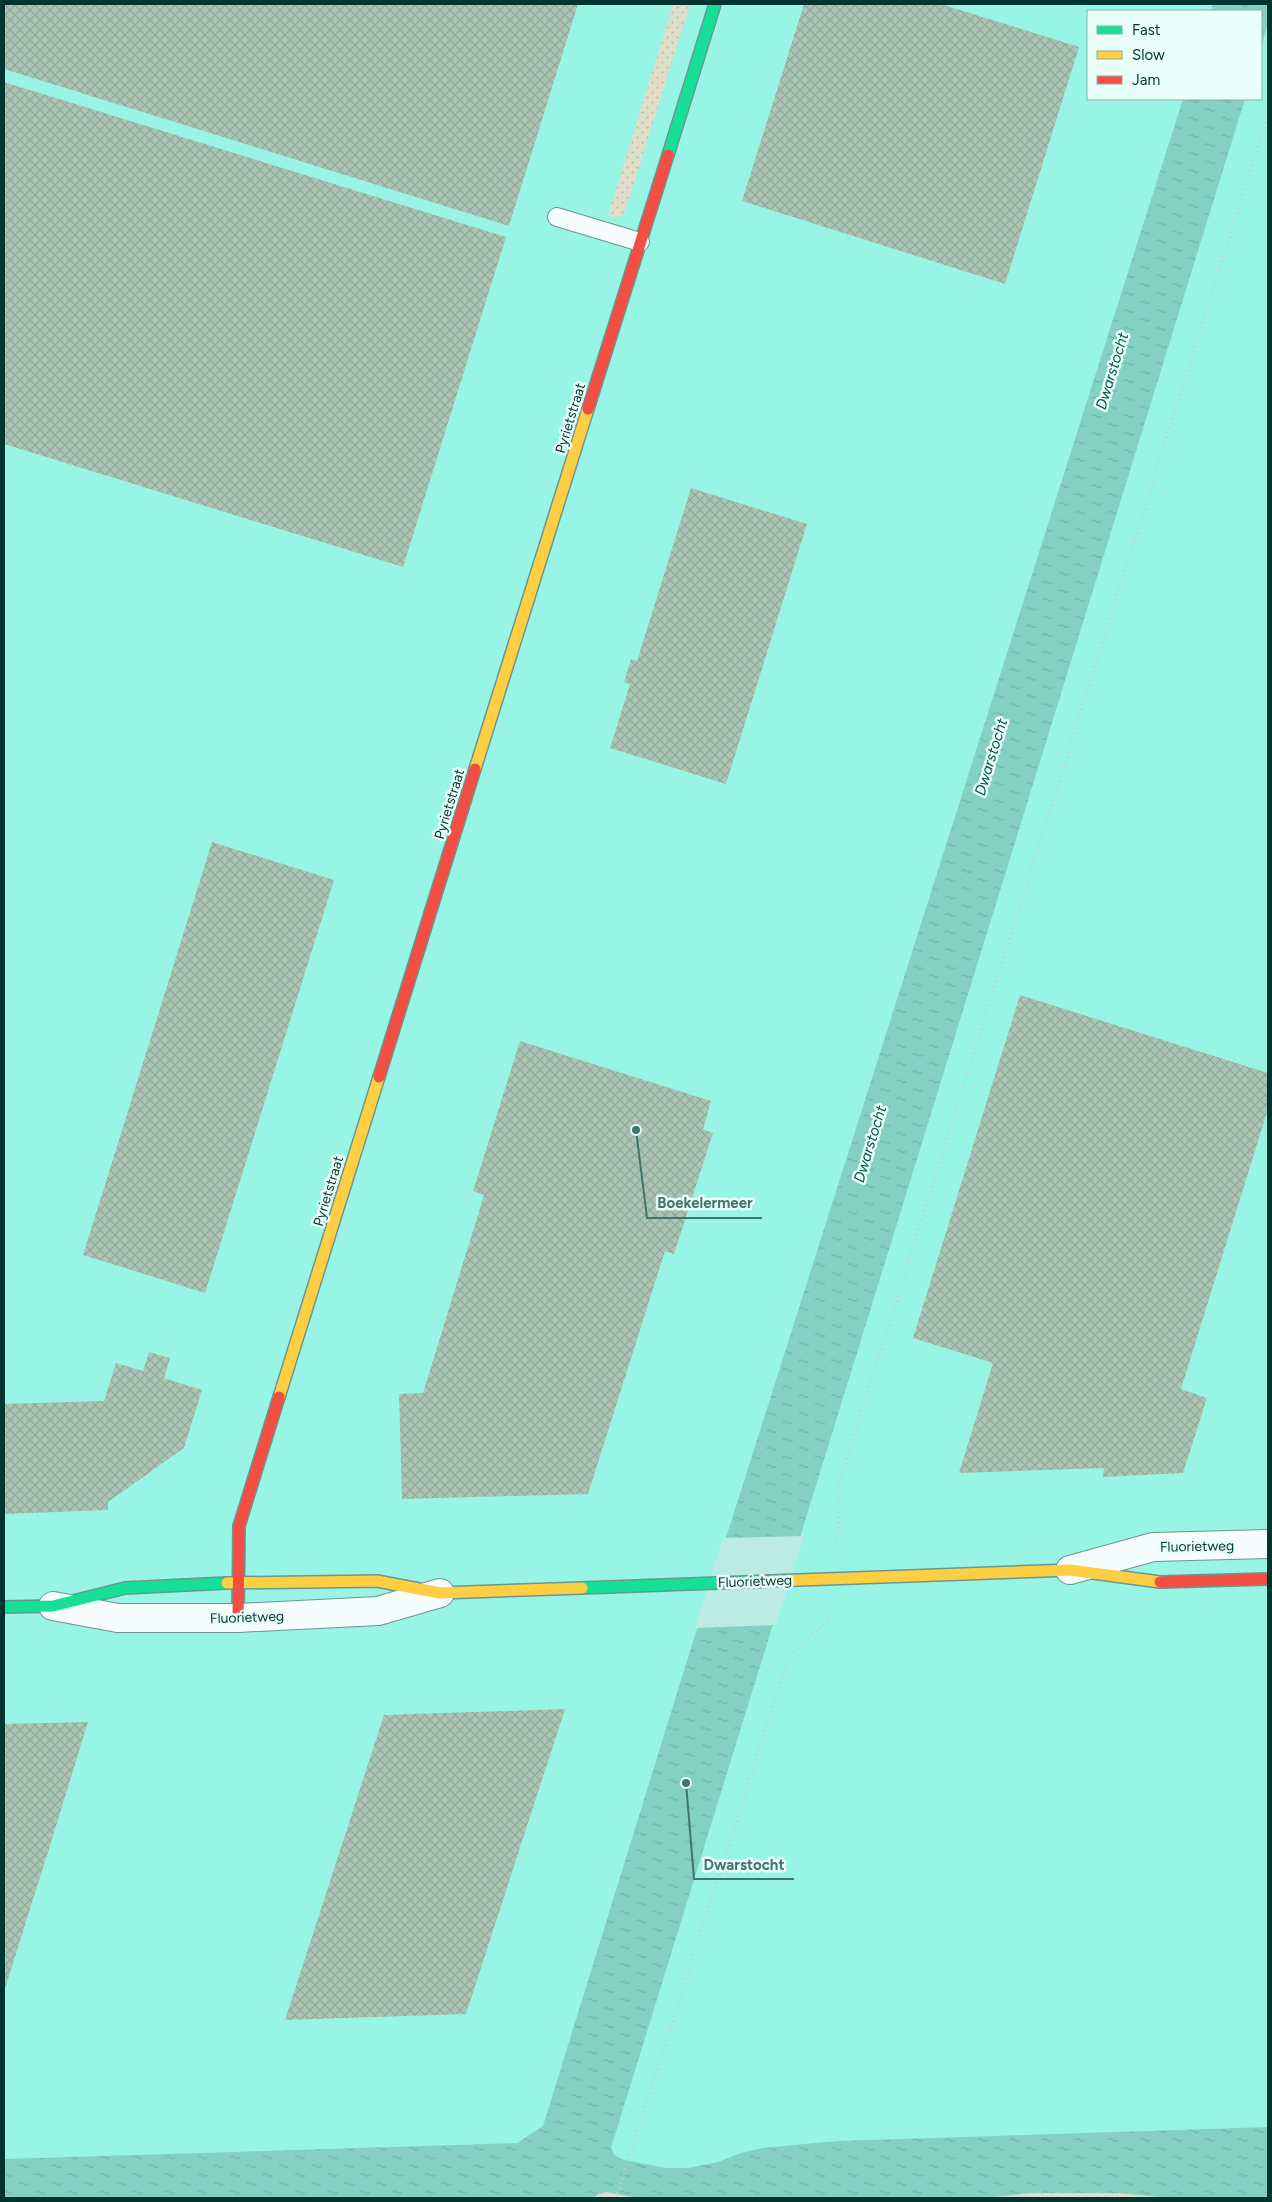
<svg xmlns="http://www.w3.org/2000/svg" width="1272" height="2202" font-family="Figtree,sans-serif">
	<defs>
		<pattern id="green-dots" width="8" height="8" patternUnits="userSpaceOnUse" patternTransform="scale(1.25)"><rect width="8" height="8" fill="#dfdec8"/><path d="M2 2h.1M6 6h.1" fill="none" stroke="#bebfac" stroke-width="1.8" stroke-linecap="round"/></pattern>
		<pattern id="water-ripples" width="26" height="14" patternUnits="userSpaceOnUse" patternTransform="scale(1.25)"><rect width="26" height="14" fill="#84d0c4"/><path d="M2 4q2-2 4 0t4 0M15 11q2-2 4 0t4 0" fill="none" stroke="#70b3a9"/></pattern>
		<pattern id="building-cross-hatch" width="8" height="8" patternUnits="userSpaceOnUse" patternTransform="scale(1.25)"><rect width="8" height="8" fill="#abc4b4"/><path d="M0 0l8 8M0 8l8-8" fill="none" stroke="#91a99b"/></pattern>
	</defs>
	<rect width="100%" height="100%" fill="#bbebe3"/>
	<!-- built -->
	<path fill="#98f5e6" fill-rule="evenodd" d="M4,4H1268V2161L4,2197ZM1088,11H1261V99H1088Z"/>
	<!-- green -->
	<g fill="url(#green-dots)">
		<polygon points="673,4 690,4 625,212 619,217 608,216"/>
		<polygon points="606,2192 638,2198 595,2198 596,2195"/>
		<polygon points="1031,2193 1118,2193 1170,2198 984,2198"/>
	</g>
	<!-- water -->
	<g fill="url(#water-ripples)">
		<polygon points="1213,4 1268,4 1268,24 1261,48 1261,11 1211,11"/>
		<polygon points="1183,99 1245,99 611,2148 614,2155 624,2160 667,2168 689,2168 718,2162 741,2153 763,2148 838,2141 1268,2127 1268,2198 1170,2198 1118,2193 1031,2193 984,2198 638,2198 606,2192 596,2195 595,2198 4,2198 4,2159 517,2143 543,2126 690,1651"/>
	</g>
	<!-- pier -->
	<polygon fill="#bbebe3" points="804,1536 776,1625 695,1628 723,1538"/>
	<!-- building -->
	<g fill="url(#building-cross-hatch)">
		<polygon points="4,4 578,4 509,226 4,69"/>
		<polygon points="804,4 941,4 1079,47 1005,284 742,201"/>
		<polygon points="4,82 506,237 403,567 4,444"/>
		<polygon points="691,488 807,524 726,784 610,748 630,684 624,682 631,659 637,661"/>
		<polygon points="212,842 334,880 205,1293 83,1255"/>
		<polygon points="1020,995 1268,1073 1268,1109 1181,1389 1207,1398 1183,1473 1103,1477 1104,1468 959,1473 993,1363 913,1338"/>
		<polygon points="520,1041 711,1101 703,1129 713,1133 674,1254 665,1251 588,1494 402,1499 399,1394 423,1393 484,1195 473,1191"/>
		<polygon points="149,1352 170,1358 164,1378 202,1390 184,1448 108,1502 108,1510 4,1514 4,1404 104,1401 116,1363 143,1371"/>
		<polygon points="565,1709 466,2014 285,2020 384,1715"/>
		<polygon points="88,1722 57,1823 4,1992 4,1724"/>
	</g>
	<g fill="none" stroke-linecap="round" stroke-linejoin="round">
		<!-- lane casing -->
		<g stroke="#6c9690" stroke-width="20">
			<polyline id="lane" points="557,217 640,242"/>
		</g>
		<!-- street casing -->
		<g stroke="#6c9690" stroke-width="30">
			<g id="street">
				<polyline points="1070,1570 1153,1547 1268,1544"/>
				<polyline points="53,1606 118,1618 238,1618 378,1611 440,1593"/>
			</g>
		</g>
		<!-- fast casing -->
		<g stroke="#6c9690" stroke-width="14">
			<g id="fast">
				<polyline points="668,155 715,4"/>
				<polyline points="582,1588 772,1581"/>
				<polyline points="4,1607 53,1606 125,1588 227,1583"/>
			</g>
		</g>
		<!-- slow casing -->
		<g stroke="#6c9690" stroke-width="14">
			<g id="slow">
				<polyline points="475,769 588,409"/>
				<polyline points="279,1397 379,1077"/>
				<polyline points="772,1581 1070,1570 1160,1582"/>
				<polyline points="227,1583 377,1581 440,1593 582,1588"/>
			</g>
		</g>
		<!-- jam casing -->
		<g stroke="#6c9690" stroke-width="14">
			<g id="jam">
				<polyline points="588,409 668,155"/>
				<polyline points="379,1077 475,769"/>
				<polyline points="1160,1582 1268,1579"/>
				<polyline points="238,1618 239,1526 279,1397"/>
			</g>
		</g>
		<!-- path -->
		<g stroke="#c1d1ce" stroke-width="3" stroke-dasharray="1 4" stroke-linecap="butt">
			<polyline points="837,1543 840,1480 1268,114"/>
			<polyline points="616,2198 789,1656 829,1620 830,1613"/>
		</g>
		<!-- lane -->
		<use href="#lane" stroke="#f5fcfb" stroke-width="18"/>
		<!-- street -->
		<use href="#street" stroke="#f5fcfb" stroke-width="28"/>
		<!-- fast -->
		<use href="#fast" stroke="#16e098" stroke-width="11"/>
		<!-- slow -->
		<use href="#slow" stroke="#ffcf43" stroke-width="11"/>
		<!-- jam -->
		<use href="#jam" stroke="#f24e42" stroke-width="11"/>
	</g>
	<g text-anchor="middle" stroke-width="5" stroke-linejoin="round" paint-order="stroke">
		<!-- street labels -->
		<g font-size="14" fill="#00362f" stroke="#e9fdf9">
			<text transform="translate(570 418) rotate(-73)" y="5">Pyrietstraat</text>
			<text transform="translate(449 804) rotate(-73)" y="5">Pyrietstraat</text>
			<text transform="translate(328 1191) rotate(-73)" y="5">Pyrietstraat</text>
			<text transform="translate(1197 1546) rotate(-1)" y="5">Fluorietweg</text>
			<text transform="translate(755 1581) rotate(-2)" y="5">Fluorietweg</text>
			<text transform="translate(247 1617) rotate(-2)" y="5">Fluorietweg</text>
		</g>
		<!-- water labels -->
		<g font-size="15" font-style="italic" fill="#01534a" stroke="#e9fdf9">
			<text transform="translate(1112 371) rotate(-73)" y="5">Dwarstocht</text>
			<text transform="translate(991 757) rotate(-73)" y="5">Dwarstocht</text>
			<text transform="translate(870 1144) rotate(-73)" y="5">Dwarstocht</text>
		</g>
	</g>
	<!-- callouts -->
	<path fill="none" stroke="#41756e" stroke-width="2" d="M636 1130L647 1218H762M686 1783L694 1879H794"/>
	<g fill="#41756e" stroke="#e9fdf9" stroke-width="2">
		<circle cx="636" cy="1130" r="5"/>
		<circle cx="686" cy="1783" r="5"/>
	</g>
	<g font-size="15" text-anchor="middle" font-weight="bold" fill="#41756e" stroke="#e9fdf9" stroke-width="5" stroke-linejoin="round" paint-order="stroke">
		<text x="705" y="1208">Boekelermeer</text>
		<text x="744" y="1870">Dwarstocht</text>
	</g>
	<!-- border -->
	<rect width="1272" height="2202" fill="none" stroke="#00362f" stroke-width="10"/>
	<!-- legend -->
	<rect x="1087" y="10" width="175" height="90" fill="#e9fdf9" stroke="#8cada8"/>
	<rect x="1097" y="26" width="25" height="8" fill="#16e098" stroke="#8cada8"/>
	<text x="1132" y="35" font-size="15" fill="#00362f">Fast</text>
	<rect x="1097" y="51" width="25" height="8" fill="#ffcf43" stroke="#8cada8"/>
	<text x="1132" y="60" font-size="15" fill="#00362f">Slow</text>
	<rect x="1097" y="76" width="25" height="8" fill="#f24e42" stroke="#8cada8"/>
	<text x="1132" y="85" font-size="15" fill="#00362f">Jam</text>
</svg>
